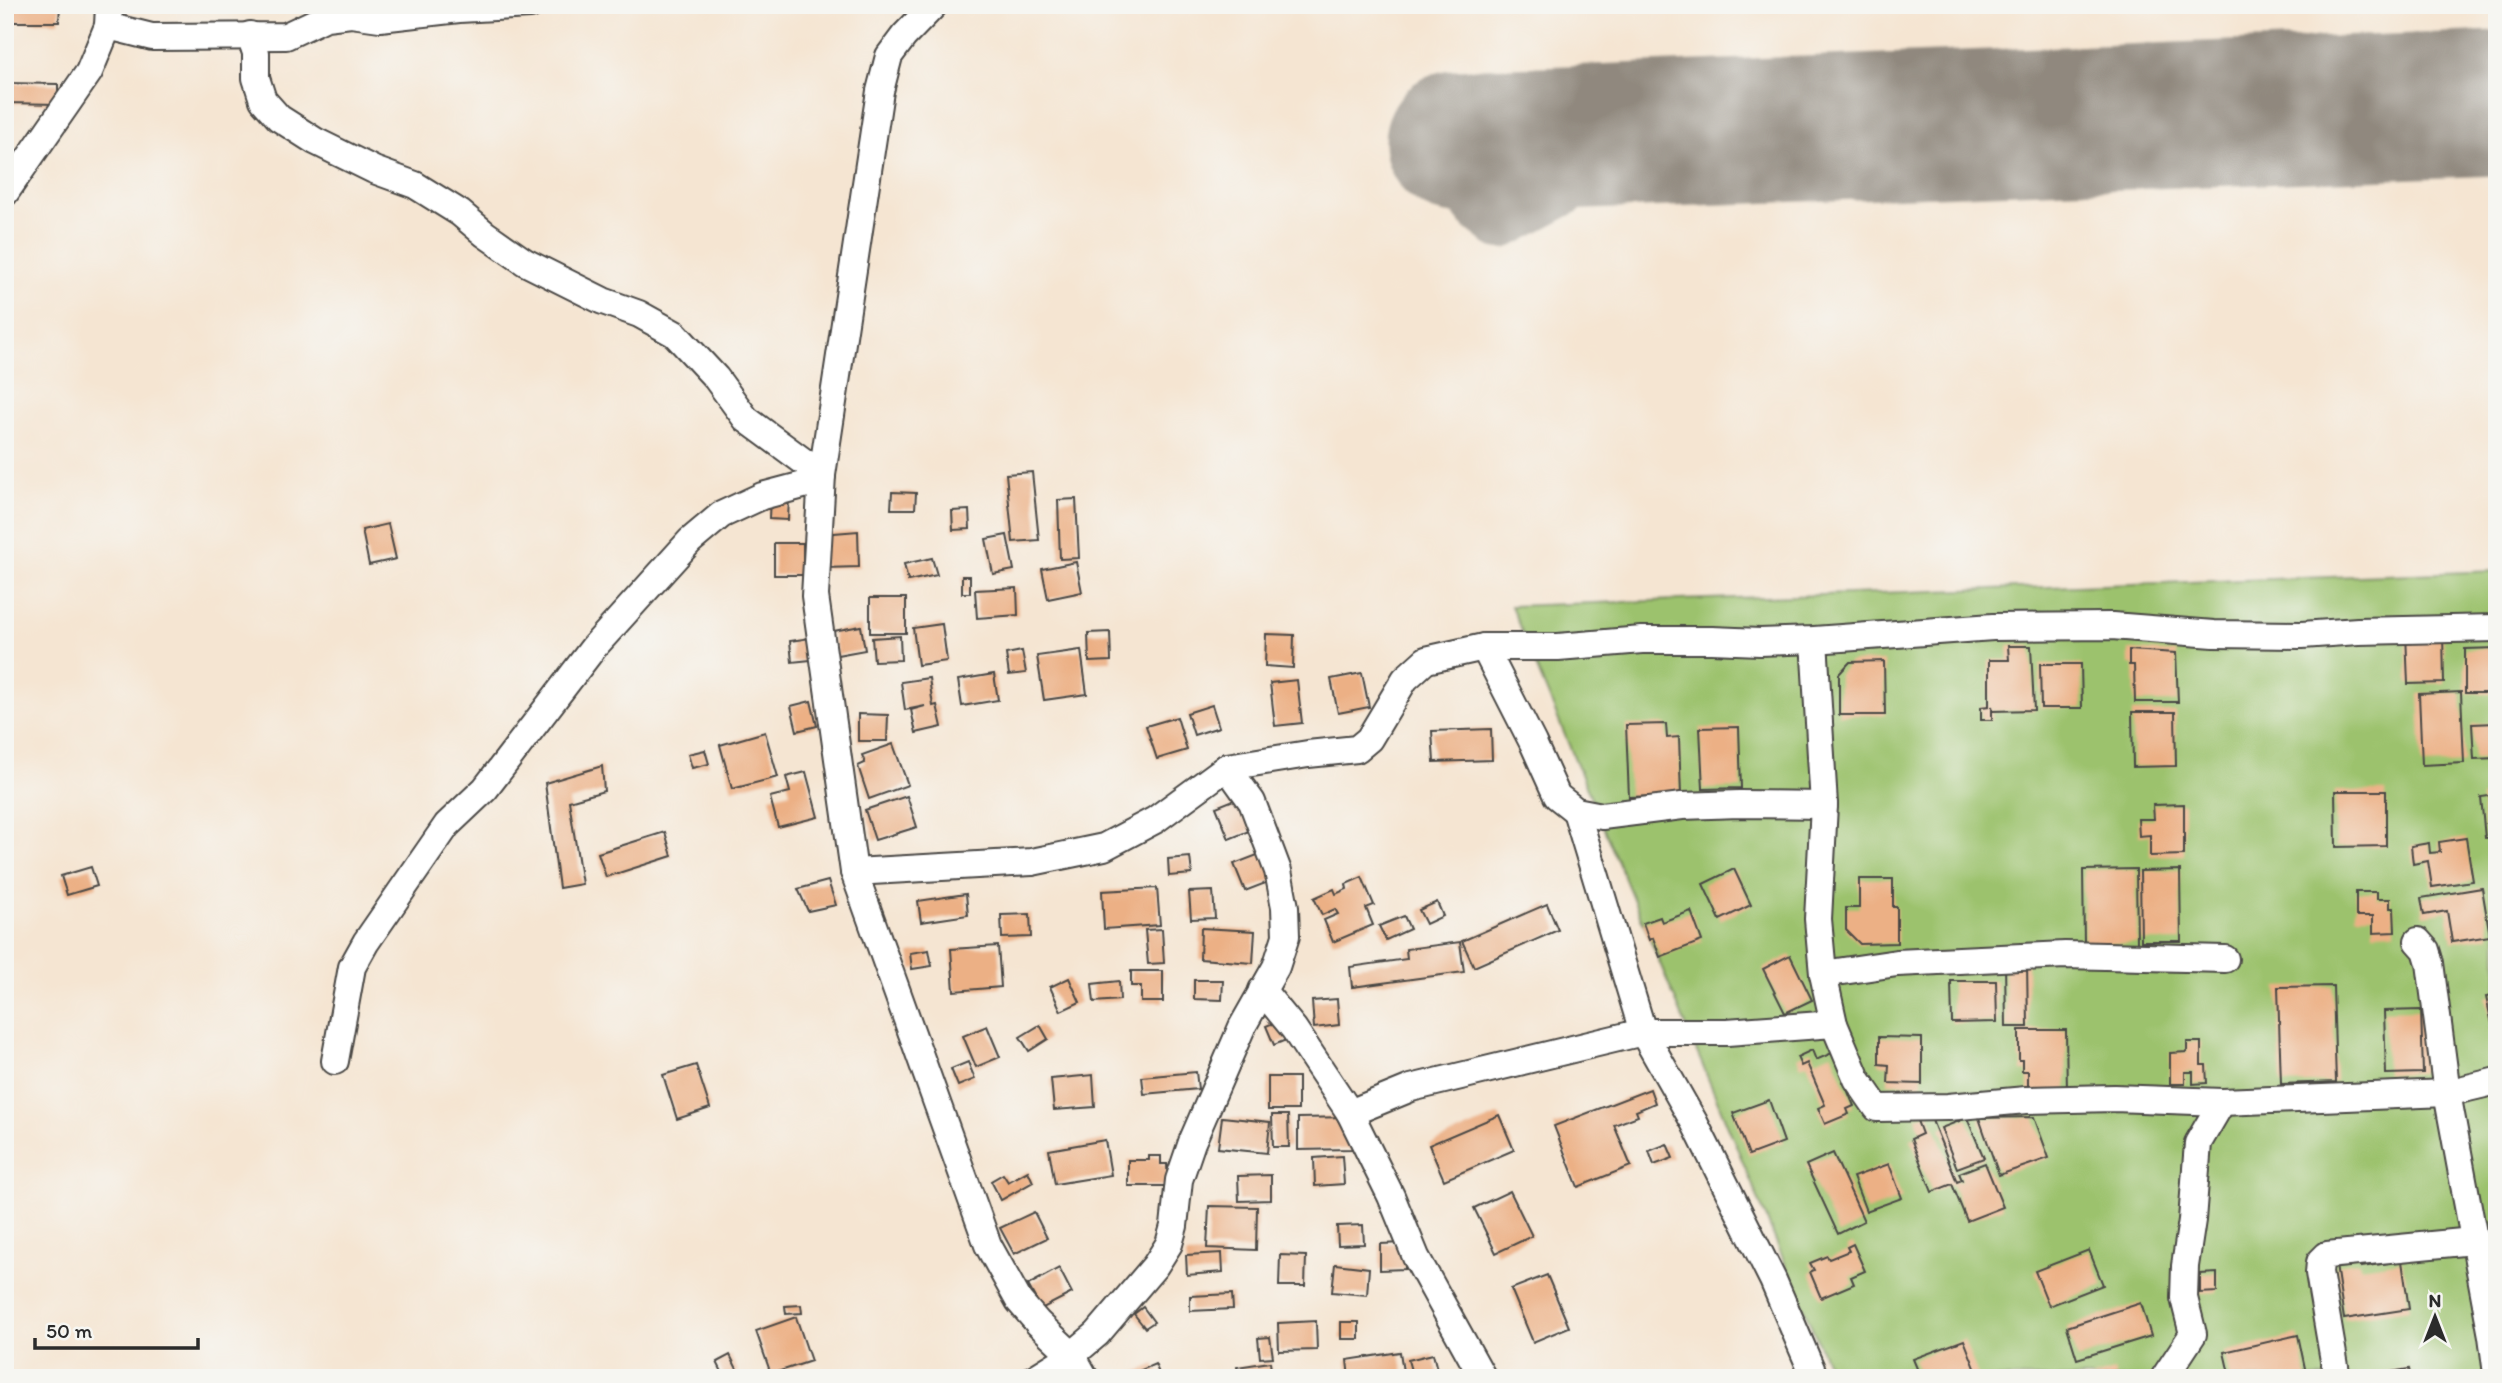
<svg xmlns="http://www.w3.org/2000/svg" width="2502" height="1383" font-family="Itim,sans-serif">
	<rect width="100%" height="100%" fill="#f6f6f2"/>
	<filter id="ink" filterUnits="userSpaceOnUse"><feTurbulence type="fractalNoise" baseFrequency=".0143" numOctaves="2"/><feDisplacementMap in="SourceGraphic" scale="14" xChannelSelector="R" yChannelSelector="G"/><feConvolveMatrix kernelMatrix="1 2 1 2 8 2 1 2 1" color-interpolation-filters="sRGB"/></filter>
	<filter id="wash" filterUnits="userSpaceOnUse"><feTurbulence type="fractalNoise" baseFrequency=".00686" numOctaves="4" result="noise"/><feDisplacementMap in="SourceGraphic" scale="28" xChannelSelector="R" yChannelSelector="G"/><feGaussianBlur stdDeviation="1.57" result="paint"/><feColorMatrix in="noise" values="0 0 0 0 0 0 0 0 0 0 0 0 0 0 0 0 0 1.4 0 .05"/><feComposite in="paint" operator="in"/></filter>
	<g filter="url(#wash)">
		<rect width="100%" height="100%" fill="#f5e5d2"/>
		<!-- green -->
		<polygon fill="#9cc26d" stroke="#64764c" stroke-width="2" points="2497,571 2497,1378 1833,1378 1511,606"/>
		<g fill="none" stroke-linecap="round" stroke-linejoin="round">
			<!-- taxiway -->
			<path stroke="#90887e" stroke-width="58" d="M1600,137C1580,127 1554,108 1531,106C1519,105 1504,111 1495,117C1464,138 1460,172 1480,202C1485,209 1495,214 1501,220L1611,161L1698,133"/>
			<!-- runway -->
			<polyline stroke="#90887e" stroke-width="145" points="1457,142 2497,103"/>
		</g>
		<g id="blocks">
			<!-- building -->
			<g fill="#ecb085">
				<polygon points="5,5 60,5 59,22 5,22"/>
				<rect x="220" y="5" width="24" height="4"/>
				<polygon points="5,83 58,84 58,104 5,103"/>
				<polygon points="1032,472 1039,540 1013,542 1006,474"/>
				<polygon points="892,492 916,493 915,509 891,509"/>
				<polygon points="770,496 789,497 788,520 769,519"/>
				<polygon points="1076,499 1079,558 1060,559 1058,500"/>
				<polygon points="969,510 970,529 953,530 952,511"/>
				<polygon points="388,524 396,559 369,565 362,530"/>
				<polygon points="858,531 859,567 824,568 822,534"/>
				<polygon points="1007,535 1014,570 993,574 986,539"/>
				<rect x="774" y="543" width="29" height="32"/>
				<polygon points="932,558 937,575 908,581 904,564"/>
				<polygon points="1076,562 1082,592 1048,599 1042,569"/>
				<rect x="962" y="576" width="8" height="17"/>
				<polygon points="1017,588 1018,615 977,618 975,590"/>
				<rect x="870" y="598" width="36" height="35"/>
				<polygon points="942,624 947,661 918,665 913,628"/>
				<polygon points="861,626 865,650 837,655 833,631"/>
				<polygon points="1110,632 1111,661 1089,662 1088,633"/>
				<polygon points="2443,632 2444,683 2408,684 2406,633"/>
				<polygon points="1266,634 1294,635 1293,668 1265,666"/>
				<polygon points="900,636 901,660 874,661 872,638"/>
				<polygon points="817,637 820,659 792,662 790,641"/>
				<polygon points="2008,646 2031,646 2034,710 1993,711 1992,706 1992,720 1981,720 1981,707 1989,706 1989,660 2009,660"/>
				<polygon points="2497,648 2497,693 2465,693 2465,649"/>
				<polygon points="1081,650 1087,694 1044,700 1037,656"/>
				<polygon points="2129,650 2176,653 2178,702 2135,702 2134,665 2129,665"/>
				<polygon points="1022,651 1026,673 1009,675 1006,654"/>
				<polygon points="1884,661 1885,715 1839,715 1839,674 1850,662"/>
				<polygon points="2040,664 2081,664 2082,708 2041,708"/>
				<polygon points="1362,673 1369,707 1338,713 1331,679"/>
				<polygon points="994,674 998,700 962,706 958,680"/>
				<polygon points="929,678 933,706 937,705 942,727 916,733 911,710 925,706 905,710 901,682"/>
				<polygon points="1297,680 1302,723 1275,726 1270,683"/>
				<polygon points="2461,692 2464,763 2422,765 2419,694"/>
				<polygon points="811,701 817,726 797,731 791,706"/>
				<polygon points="1212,705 1219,727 1194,735 1187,713"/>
				<polygon points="2132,712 2175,712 2176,766 2133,767"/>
				<polygon points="858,714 888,715 887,741 858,741"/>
				<polygon points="1177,717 1187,750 1157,759 1146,726"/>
				<polygon points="2497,723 2497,758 2474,759 2472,724"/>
				<polygon points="1666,724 1667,738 1679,737 1681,795 1629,797 1626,725"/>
				<polygon points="1739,727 1741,788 1703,789 1700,728"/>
				<polygon points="1491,729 1492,760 1434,762 1432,731"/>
				<polygon points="765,732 778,777 732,789 720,745"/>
				<polygon points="893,744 908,785 869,799 858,766 865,763 862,755"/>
				<polygon points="705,750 709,764 692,768 688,754"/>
				<polygon points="602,766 604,791 569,801 582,884 559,888 545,783"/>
				<polygon points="806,772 818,817 778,827 770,797 790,792 786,777"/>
				<polygon points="2335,791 2386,791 2386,846 2336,847"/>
				<polygon points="2497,795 2497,837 2485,838 2481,797"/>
				<polygon points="907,796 917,827 875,840 865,810"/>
				<polygon points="1241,797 1254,829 1229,839 1216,807"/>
				<polygon points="2184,804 2184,855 2150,856 2150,835 2139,836 2138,819 2154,819 2153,805"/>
				<polygon points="665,832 672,856 606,877 598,853"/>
				<polygon points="2466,838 2473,881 2432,887 2428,861 2413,864 2411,846 2429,843 2430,853 2440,852 2439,842"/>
				<polygon points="1265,852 1276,879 1245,891 1234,864"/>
				<polygon points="1190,857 1192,874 1169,876 1168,859"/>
				<polygon points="91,867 97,886 67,895 61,876"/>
				<polygon points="1734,869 1751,905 1720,920 1703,884"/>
				<polygon points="2136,869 2137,943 2084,944 2083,870"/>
				<polygon points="2180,870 2181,941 2141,941 2140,871"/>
				<polygon points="1362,877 1374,905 1366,908 1373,925 1333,942 1324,920 1338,914 1335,909 1322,915 1314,898 1334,889 1336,894 1347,889 1346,884"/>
				<polygon points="1859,879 1893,879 1893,907 1897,907 1897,943 1860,944 1846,930 1846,908 1859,908"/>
				<polygon points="828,881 836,905 808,911 798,889"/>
				<polygon points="1157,888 1160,925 1104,929 1102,891"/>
				<polygon points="2482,888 2490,936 2452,942 2447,911 2424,915 2421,898"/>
				<polygon points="1213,891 1215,918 1191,919 1189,892"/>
				<polygon points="2356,892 2377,892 2377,899 2390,899 2390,908 2394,908 2395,932 2373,933 2373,916 2356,916"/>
				<polygon points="966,894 968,915 921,922 918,901"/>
				<polygon points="1437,902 1443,916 1426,924 1419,910"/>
				<polygon points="1547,904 1558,930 1474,967 1462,941"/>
				<polygon points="1691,911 1702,941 1660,957 1653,938 1649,940 1643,923 1660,917 1662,922"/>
				<polygon points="1030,914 1031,937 1002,938 1001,915"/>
				<polygon points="1404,916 1410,929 1386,940 1379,926"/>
				<polygon points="1201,928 1255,931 1253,963 1200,959"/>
				<polygon points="1162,929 1164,963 1148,964 1145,930"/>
				<polygon points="1460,942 1464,972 1352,987 1350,967 1407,959 1406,949"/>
				<polygon points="998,946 1001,987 954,991 951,949"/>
				<polygon points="929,950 932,966 912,969 910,953"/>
				<polygon points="1790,955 1812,1000 1785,1013 1763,969"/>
				<polygon points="2005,963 2027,963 2028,1027 2006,1027"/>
				<polygon points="1131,971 1163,971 1163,1002 1141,1002 1141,986 1131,986"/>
				<polygon points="1069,978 1080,1002 1061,1011 1050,987"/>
				<polygon points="1194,980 1223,980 1222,1000 1194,999"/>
				<polygon points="1119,981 1120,1000 1094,1002 1092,984"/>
				<polygon points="1951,981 1996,981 1997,1022 1952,1023"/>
				<polygon points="2333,986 2336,1082 2281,1084 2278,987"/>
				<polygon points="2497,995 2497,1042 2496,1042 2486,997"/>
				<polygon points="1337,999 1339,1025 1314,1028 1312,1001"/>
				<polygon points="2421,1010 2423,1073 2386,1074 2384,1011"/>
				<polygon points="1283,1019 1291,1038 1274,1045 1266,1026"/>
				<polygon points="1040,1025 1048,1039 1029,1051 1020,1037"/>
				<polygon points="987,1026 1000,1057 976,1067 963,1036"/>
				<polygon points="2019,1030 2066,1030 2067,1093 2028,1093 2028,1071 2022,1071 2022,1060 2019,1060"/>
				<polygon points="1879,1037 1922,1038 1922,1084 1888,1083 1889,1065 1879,1064"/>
				<polygon points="2187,1042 2201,1042 2201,1065 2206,1065 2207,1083 2193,1084 2193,1072 2185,1072 2185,1084 2170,1084 2170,1053 2187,1052"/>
				<polygon points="1812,1050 1816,1060 1832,1053 1854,1106 1847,1109 1849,1114 1825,1124 1818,1108 1825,1105 1807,1063 1801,1066 1797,1057"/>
				<polygon points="968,1062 975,1079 958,1086 951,1069"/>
				<polygon points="696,1065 710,1108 677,1119 663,1075"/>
				<polygon points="1196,1072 1198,1089 1144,1094 1142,1077"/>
				<polygon points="1093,1075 1095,1107 1054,1110 1051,1079"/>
				<rect x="1268" y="1077" width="30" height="33"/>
				<polygon points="1650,1089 1655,1103 1636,1111 1638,1116 1614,1125 1631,1166 1578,1187 1554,1126"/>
				<polygon points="1769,1100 1784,1142 1749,1155 1733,1113"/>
				<polygon points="1929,1113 1957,1182 1962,1180 1959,1173 1985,1163 2003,1207 1967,1221 1952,1184 1932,1192 1911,1139 1922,1134 1916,1118"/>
				<polygon points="1272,1115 1288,1115 1289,1147 1273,1147"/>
				<polygon points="1499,1115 1514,1150 1444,1180 1429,1145"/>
				<polygon points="1222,1117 1270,1122 1267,1153 1218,1148"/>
				<polygon points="1351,1117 1352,1149 1298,1150 1298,1118"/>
				<polygon points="2034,1117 2049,1158 1999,1175 1979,1118"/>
				<polygon points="1967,1118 1984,1158 1957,1168 1941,1128"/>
				<polygon points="1105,1140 1111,1175 1055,1184 1049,1150"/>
				<polygon points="1667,1144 1673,1158 1654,1165 1649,1151"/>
				<polygon points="1833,1153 1864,1221 1838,1234 1806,1165"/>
				<polygon points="1149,1156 1161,1156 1161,1164 1167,1164 1168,1186 1128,1186 1128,1160 1149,1160"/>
				<polygon points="1342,1156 1344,1184 1315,1186 1314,1158"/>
				<polygon points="1889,1164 1902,1198 1866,1211 1853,1177"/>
				<polygon points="1028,1171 1033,1182 1001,1200 991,1181 1003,1174 1008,1182"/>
				<polygon points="1271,1175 1271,1200 1239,1201 1238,1176"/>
				<polygon points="1510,1191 1532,1236 1496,1253 1474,1208"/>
				<polygon points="1209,1206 1257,1207 1256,1250 1207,1248"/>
				<polygon points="1034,1212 1047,1238 1014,1254 1000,1228"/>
				<polygon points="1363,1225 1364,1244 1338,1245 1337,1226"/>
				<polygon points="1404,1243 1405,1269 1380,1270 1380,1244"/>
				<polygon points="1853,1244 1865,1271 1851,1277 1854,1284 1821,1298 1810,1272 1814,1270 1810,1263 1827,1256 1829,1259 1849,1251 1847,1247"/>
				<polygon points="2089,1250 2103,1285 2049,1306 2035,1271"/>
				<polygon points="1222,1253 1223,1272 1187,1275 1186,1255"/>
				<polygon points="1280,1255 1306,1256 1305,1286 1279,1286"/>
				<polygon points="2402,1261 2409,1309 2344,1319 2336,1265 2360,1262 2361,1267"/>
				<polygon points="1335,1264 1369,1268 1367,1295 1332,1292"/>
				<polygon points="1059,1268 1072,1293 1041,1309 1028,1285"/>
				<polygon points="2217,1273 2217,1292 2200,1293 2200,1274"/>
				<polygon points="1547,1275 1569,1327 1533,1342 1511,1289"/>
				<polygon points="1232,1294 1233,1309 1190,1311 1190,1296"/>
				<polygon points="2141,1303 2151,1336 2077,1359 2067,1327"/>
				<polygon points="801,1305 802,1313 786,1314 785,1306"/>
				<polygon points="1143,1307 1154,1322 1145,1328 1134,1314"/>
				<polygon points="796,1317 811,1361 771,1374 756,1331"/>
				<polygon points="1316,1321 1317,1350 1279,1351 1278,1323"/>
				<rect x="1341" y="1322" width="18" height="17"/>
				<polygon points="2298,1335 2307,1378 2230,1378 2224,1352"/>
				<polygon points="1270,1337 1273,1357 1260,1358 1258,1338"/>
				<polygon points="1964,1340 1979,1378 1921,1378 1913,1359"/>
				<polygon points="1400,1352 1404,1378 1349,1378 1347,1360"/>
				<polygon points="1433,1354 1439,1377 1413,1378 1408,1360"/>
				<polygon points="730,1355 738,1371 725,1378 717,1362"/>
				<polygon points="1270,1362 1272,1378 1239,1378 1237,1367"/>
				<polygon points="1155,1364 1161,1378 1123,1378"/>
				<polygon points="2409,1369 2411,1378 2367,1378 2367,1376"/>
				<polygon points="2114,1371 2116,1378 2093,1378 2093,1377"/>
			</g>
		</g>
	</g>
	<g filter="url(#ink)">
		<use href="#blocks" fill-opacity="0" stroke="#494744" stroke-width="2"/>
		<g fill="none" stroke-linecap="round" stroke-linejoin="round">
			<!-- minor casing -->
			<g stroke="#494744" stroke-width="30">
				<g id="minor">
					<polyline points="934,5 904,36 889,56 880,91 822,475 815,596 854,872 988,1245 1019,1301 1038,1323 1072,1355 1085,1378"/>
					<polyline points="108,26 152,37 286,36 326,17 351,14 380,18 459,9 530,5"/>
					<polyline points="250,35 256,53 256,78 263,100 279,118 315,141 374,170 415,185 460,213 485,234 525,262 603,301 639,314 675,334 716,378 746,419 822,475"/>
					<polyline points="5,193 89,72 108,26 109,5"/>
					<polyline points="1814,640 1824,805 1818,919 1823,974 1834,1024 1857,1079 1877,1108 1948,1107 2026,1100 2114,1098 2222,1102 2447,1093 2497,1081"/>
					<polyline points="1484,647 1533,743 1557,796 1576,811 1602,816 1682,806 1739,804 1824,805"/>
					<polyline points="1576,811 1643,1032 1727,1032 1834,1024"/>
					<polyline points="854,872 1032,862 1104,847 1155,820 1227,767 1308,754 1357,749 1369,739 1405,679 1426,660 1484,647 1558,647 1642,640 1712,640 1760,642 1814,640 1993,627 2112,626 2214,634 2302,635 2358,631 2497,628"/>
					<polyline points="2418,941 2426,950 2430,963 2447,1093 2492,1336 2497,1374"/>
					<polyline points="1823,974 1897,963 2065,955 2225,959"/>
					<polyline points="1262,990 1294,1029 1350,1113 1391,1196 1416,1257 1483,1378"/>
					<polyline points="335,1061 352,967 366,942 447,825 485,789 594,647 690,541 721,515 762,496 811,483 822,475"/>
					<polyline points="1350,1113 1411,1088 1643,1032 1694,1122 1773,1280 1815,1378"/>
					<polyline points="1035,1378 1072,1355 1097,1334 1155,1266 1169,1244 1174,1226 1179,1180 1192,1142 1242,1027 1276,967 1286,936 1285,907 1278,871 1252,802 1227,767"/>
					<polyline points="2164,1378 2193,1334 2184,1298 2185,1266 2192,1220 2198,1143 2222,1102"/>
					<polyline points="2337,1378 2319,1273 2320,1262 2327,1255 2473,1241"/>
				</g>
			</g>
			<!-- minor -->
			<use href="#minor" stroke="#fff" stroke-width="26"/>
		</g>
	</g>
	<!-- margin -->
	<rect width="2502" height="1383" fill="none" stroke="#f6f6f2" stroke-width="28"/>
	<!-- north arrow -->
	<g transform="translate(2435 1317)" stroke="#f6f6f2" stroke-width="5" paint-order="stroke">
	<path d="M0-5L12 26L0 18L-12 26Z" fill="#2b2b2b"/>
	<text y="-10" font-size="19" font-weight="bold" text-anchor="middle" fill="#2b2b2b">N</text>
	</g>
	<!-- scale -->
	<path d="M35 1338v10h163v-10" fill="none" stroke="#2b2b2b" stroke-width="3.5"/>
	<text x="46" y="1338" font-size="21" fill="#2b2b2b" stroke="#f6f6f2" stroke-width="5" paint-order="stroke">50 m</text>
</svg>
